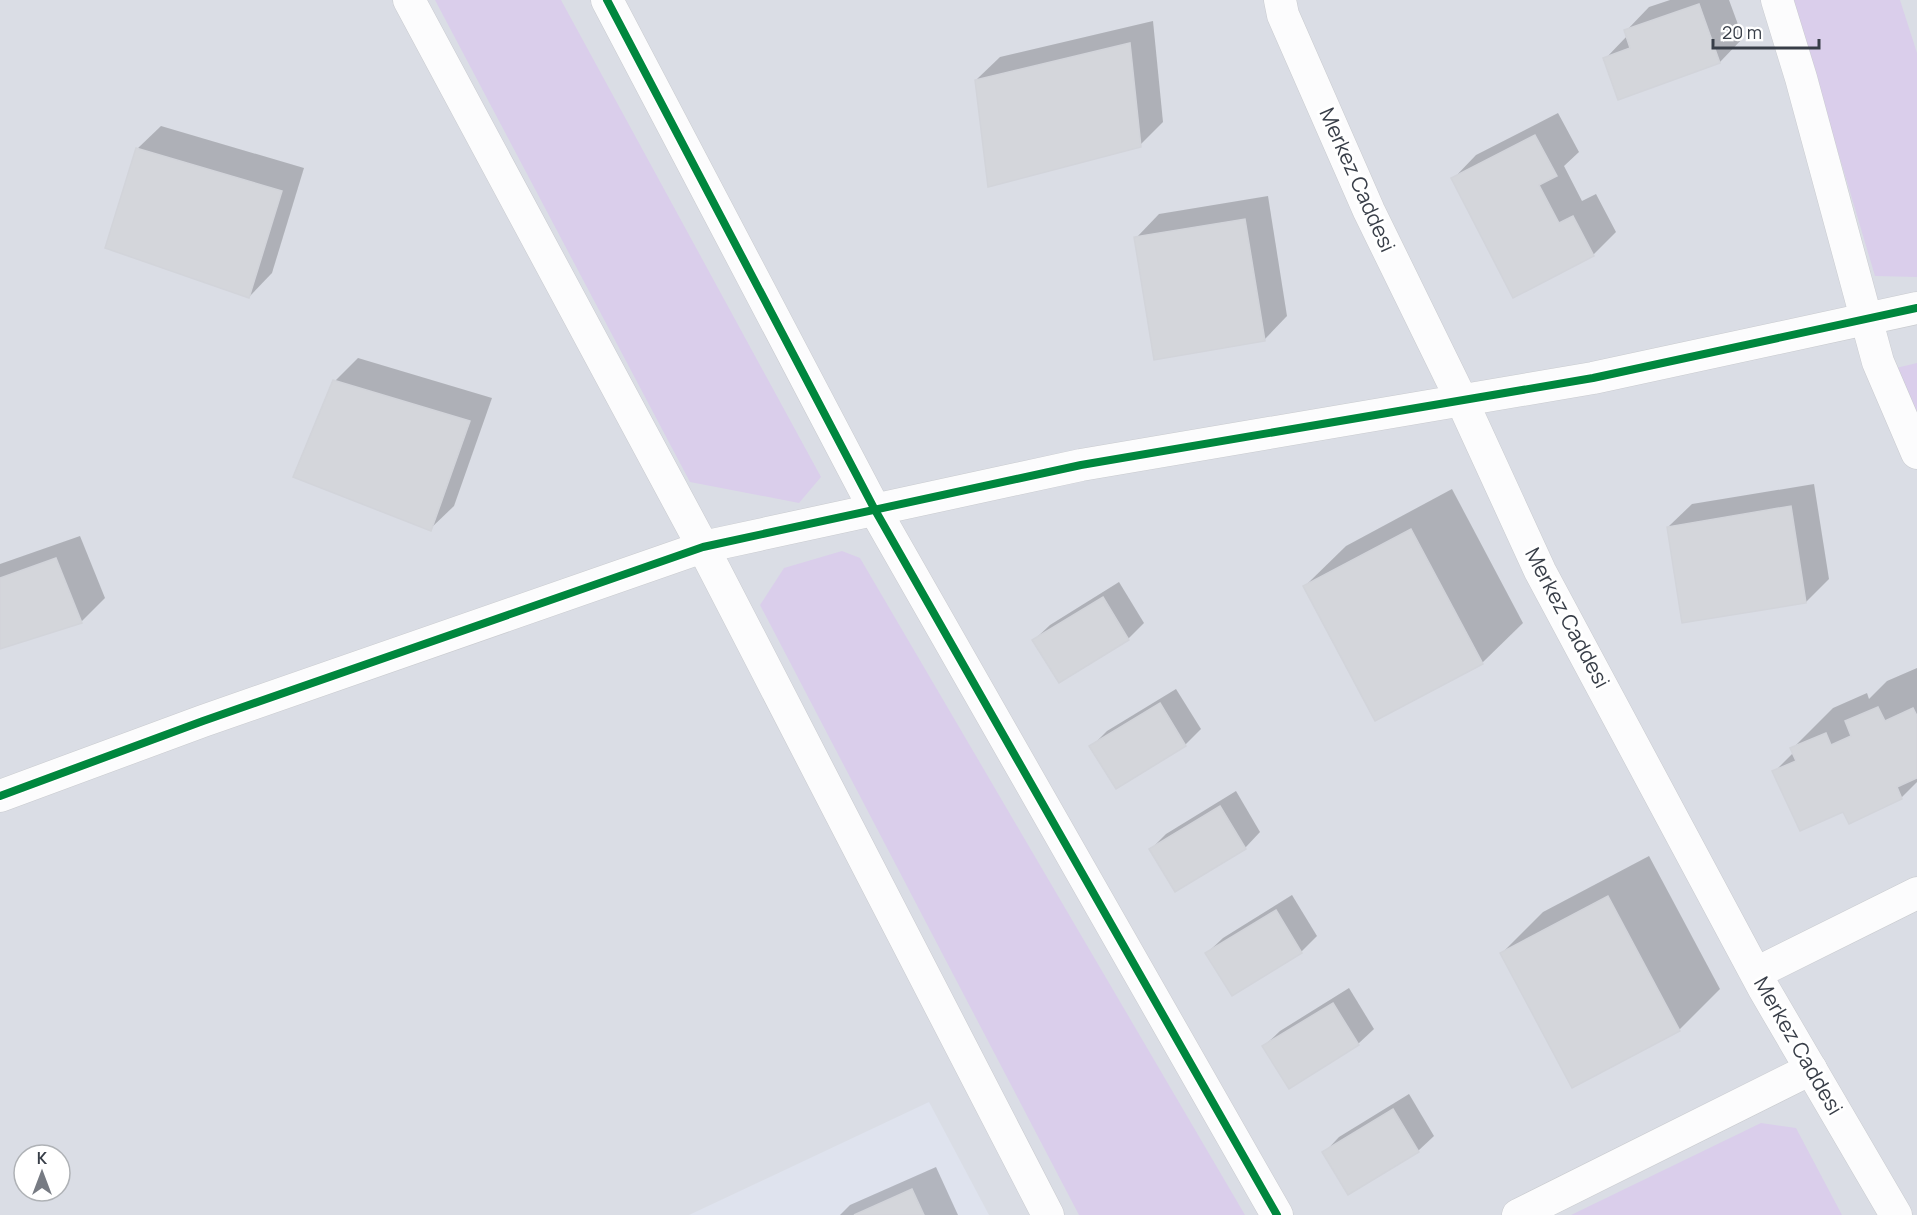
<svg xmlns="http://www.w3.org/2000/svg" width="1917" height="1215" font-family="Manrope,sans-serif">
	<rect width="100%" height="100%" fill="#ecedf1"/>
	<!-- residential -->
	<path fill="#dadde5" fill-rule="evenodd" d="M0,0H1917V1215H0ZM24,1155H60V1191H24Z"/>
	<!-- education -->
	<polygon fill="#dfe3ee" points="929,1102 989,1215 689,1215"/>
	<!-- green -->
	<g fill="#daceeb">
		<polygon points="435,0 561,0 821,477 799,503 690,482"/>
		<polygon points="1793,0 1900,0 1917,53 1917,277 1875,276"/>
		<polygon points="1917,363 1917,413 1896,368"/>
		<polygon points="842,551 860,558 1245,1215 1079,1215 760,605 784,568"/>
		<polygon points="1761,1123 1796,1128 1842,1215 1571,1215"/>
	</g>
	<!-- shadow -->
	<g fill="#0003">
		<polygon points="1670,0 1729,0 1743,38 1720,62 1619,98 1605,59 1627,36 1626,31 1649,7"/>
		<polygon points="1153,21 1163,122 1140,145 976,80 1000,57"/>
		<polygon points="1558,113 1579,152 1564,166 1582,201 1596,194 1616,232 1593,255 1453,179 1476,155"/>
		<polygon points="161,126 304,168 272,273 249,297 137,149"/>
		<polygon points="1268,196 1287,316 1264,340 1136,238 1159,214"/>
		<polygon points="358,358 492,398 454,506 430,529 335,381"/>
		<polygon points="1814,484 1829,579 1806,602 1668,527 1692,504"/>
		<polygon points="1452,489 1523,623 1482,663 1305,586 1346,546"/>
		<polygon points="80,536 105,598 82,621 0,648 0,564"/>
		<polygon points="1119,582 1144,623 1128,639 1059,681 1034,640 1050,625"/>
		<polygon points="1917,668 1917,782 1901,798 1844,810 1774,772 1794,752 1792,749 1833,708 1867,693 1869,699 1887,681"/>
		<polygon points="1176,689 1201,729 1185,745 1116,787 1091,747 1107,731"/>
		<polygon points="1236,791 1260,832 1245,848 1151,849 1166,834"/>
		<polygon points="1649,856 1720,989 1679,1030 1502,953 1543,912"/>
		<polygon points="1292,895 1317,936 1302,951 1232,994 1207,953 1223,938"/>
		<polygon points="1349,988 1374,1029 1358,1044 1264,1046 1280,1031"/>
		<polygon points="1409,1094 1434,1136 1418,1151 1324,1153 1339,1137"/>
		<polygon points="936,1167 958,1215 840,1215 850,1205"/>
	</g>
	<!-- building -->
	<g fill="#d4d6db" stroke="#d2d4da" stroke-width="1.5">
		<polygon points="1699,4 1720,63 1618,100 1603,58 1630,48 1624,30"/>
		<polygon points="1130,43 1141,147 988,187 975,80"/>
		<polygon points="1535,135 1557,176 1539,185 1559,223 1573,216 1594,256 1513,298 1451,178"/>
		<polygon points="136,148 282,191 249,298 105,248"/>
		<polygon points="1245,219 1265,341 1154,360 1134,237"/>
		<polygon points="333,380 470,421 431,531 293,477"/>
		<polygon points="1791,506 1806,603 1682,623 1667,527"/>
		<polygon points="1411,529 1483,664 1375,721 1303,586"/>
		<polygon points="56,558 82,623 0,649 0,578"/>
		<polygon points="1103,597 1129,640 1059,683 1032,640"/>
		<polygon points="1160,703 1186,746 1116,789 1089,746"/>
		<polygon points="1878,707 1885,721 1913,708 1917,716 1917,778 1897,787 1902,799 1849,824 1843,812 1800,831 1772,771 1796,761 1790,748 1826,733 1831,745 1851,736 1845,721"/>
		<polygon points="1220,806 1246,849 1175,892 1149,849"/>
		<polygon points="1608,896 1680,1031 1572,1088 1500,953"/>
		<polygon points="1276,910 1302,953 1232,996 1205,953"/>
		<polygon points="1333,1003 1359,1045 1289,1089 1262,1046"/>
		<polygon points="1393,1109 1419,1152 1348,1195 1322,1152"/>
		<polygon points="912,1189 924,1215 854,1215"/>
	</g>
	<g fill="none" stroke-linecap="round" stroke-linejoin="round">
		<!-- minor casing -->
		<g stroke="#c9cbcf" stroke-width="33">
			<g id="minor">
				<polyline points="409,0 703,547 1048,1215"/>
				<polyline points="607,0 875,510 1277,1215"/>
				<polyline points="1280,0 1283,15 1369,211 1462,401 1540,571 1764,989 1896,1215"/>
				<polyline points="1777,0 1801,78 1878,362 1917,453"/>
				<polyline points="0,796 203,721 703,547 1081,465 1593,378 1917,308"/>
				<polyline points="1756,973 1917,893"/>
				<polyline points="1518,1215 1811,1069"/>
			</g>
		</g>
		<!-- minor -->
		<use href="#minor" stroke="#fcfcfd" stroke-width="32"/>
		<!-- cycleway casing -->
		<g stroke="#fff" stroke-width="11">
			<g id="cycleway">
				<polyline points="607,0 875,510 1277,1215"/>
				<polyline points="0,796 203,721 703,547 1081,465 1593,378 1917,308"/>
			</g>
		</g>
		<!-- cycleway -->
		<use href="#cycleway" stroke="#00873e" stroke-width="8"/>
	</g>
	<g text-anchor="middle" stroke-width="6" stroke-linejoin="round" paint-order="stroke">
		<!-- street labels -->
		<g font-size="21" fill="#383e48" stroke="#fff">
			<text transform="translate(1357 180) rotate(66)" y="7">Merkez Caddesi</text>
			<text transform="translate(1567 618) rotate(62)" y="7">Merkez Caddesi</text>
			<text transform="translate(1798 1046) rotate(60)" y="7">Merkez Caddesi</text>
		</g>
	</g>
	<!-- north arrow -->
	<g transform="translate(42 1173)"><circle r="28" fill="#ffffff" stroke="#afb2b6" stroke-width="1.5"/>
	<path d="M0-4.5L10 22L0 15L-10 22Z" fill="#777b83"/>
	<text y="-9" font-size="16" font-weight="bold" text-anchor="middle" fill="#383e48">K</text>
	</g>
	<!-- scale -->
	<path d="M1713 39v9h106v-9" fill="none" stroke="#383e48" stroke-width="3"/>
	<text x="1722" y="39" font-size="18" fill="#383e48" stroke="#ffffff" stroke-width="4.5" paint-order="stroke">20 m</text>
</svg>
